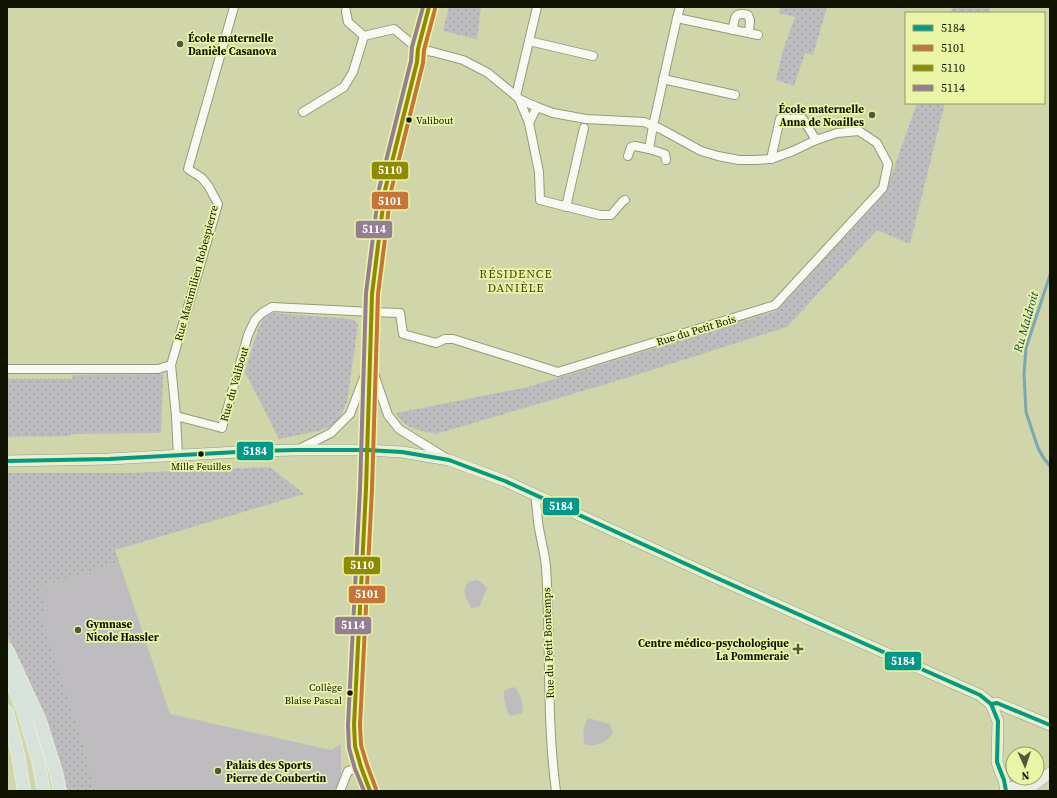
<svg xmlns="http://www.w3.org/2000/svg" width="1057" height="798" font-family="'Source Serif 4',serif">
	<defs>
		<pattern id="grass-dots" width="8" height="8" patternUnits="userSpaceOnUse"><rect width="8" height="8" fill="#bebcbf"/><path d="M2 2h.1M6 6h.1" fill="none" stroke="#a2a1a2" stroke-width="1.8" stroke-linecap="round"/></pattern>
	</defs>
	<rect width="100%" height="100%" fill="#d0d6aa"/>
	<!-- grass -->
	<g fill="url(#grass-dots)">
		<polygon points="449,7 481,7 477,39 443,31"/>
		<polygon points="780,7 827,7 813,55 805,53 794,86 776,80 783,50 795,17 779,13"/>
		<polygon points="953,7 990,7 990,13 950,13"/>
		<path d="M917,103H945L910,244L877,230L787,327L620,380L436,434C420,430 404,429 396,413L528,387L776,311L782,305L880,199L887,188Z"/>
		<polygon points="273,313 351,319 355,321 358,325 347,402 339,419 329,427 318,431 279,439 245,372 259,326 265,317"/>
		<polygon points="163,374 161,433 71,434 71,436 7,437 7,379 72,379 73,375"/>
		<polygon points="270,467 304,494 115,550 119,562 40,587 82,742 96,791 65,791 44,718 7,634 7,473 128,473"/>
	</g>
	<!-- park -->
	<g fill="#bebcbf">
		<polygon points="119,562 170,714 331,750 341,744 341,775 335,791 96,791 82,742 40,613 45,612 40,587"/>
		<path d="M477,580L483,584L487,588L479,607L471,608C466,597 461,592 468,582Z"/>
		<path d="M515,687C520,692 524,706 522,713L510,716C506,711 502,695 505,690Z"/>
		<path d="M588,718L610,724L613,732C612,734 611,736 609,738C604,744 591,747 584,744C583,733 583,727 588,718Z"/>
	</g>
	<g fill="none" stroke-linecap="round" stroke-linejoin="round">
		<!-- stream -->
		<polyline stroke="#7aa7b2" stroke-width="3" points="1050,275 1026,348 1024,374 1026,412 1038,448 1043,457 1050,466"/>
		<!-- street casing -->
		<g stroke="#979b78" stroke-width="10">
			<g id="street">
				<polyline points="234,7 188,169 202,178 209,187 218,204 171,365 176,416 222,428 248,335 255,320 262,313 272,307 372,312 400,313 403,334 436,343 445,339 453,339 558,372 775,305 883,188 888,164 877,143 859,131 837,133 816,140 793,151 771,159 755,160 739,160 718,156 701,151 661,129 644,122 586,119 553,113 537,107 519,99 516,96 488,73 463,60 433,52 418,49 394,29 364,36 348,22 346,11"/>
				<polyline points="677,18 680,7"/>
				<path d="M733,30C734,19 734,11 748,15L750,20L749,33"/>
				<polyline points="529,41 593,56"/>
				<polyline points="663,79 735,95"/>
				<polyline points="516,96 537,7"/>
				<polyline points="519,99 529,123 539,172 540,200 600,215 611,215 623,201 625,200"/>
				<polyline points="303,112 344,87 353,72 364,36"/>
				<polyline points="529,123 537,107"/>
				<polyline points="628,156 631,147 635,146 649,149"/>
				<polyline points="771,159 780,119 803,119 816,140"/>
				<polyline points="666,160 665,154 649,149 653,126 677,18 758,35"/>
				<polyline points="566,207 584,128"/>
				<polyline points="372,368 388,415 399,429 446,458"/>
				<polyline points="7,369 158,369 171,365"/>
				<polyline points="176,416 178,456"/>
				<polyline points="299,449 331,433 350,414 367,370"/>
				<path d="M535,495C537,506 537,517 539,528C541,541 545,554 546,567C551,641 546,717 556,791"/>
				<polyline points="340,791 348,771 361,767"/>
				<polyline points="370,791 361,767 355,746 354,725 366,489 372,294 385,190 417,62 418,49 429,7"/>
			</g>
		</g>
		<!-- secondary casing -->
		<g stroke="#979b78" stroke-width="12">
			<g id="secondary">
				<polyline points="7,461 109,459 256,451 296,450 367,450 402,452 449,460 505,481 710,575 980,695 991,704 998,721 997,762 1000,771 1004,780 1006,791"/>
				<polyline points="991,704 997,703 1050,725"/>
				<polyline points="1027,790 1050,773"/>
				<path d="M1006,791C1013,785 1020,786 1027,791"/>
			</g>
		</g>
		<!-- primary casing -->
		<g stroke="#eaedd9" stroke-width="14">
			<g id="primary">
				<polyline points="7,650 40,721 56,772 60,791"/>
				<polyline points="7,669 24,713 38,760 44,791"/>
				<polyline points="7,712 18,754 24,791"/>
			</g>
		</g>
		<!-- street -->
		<use href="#street" stroke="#f8f9f2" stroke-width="8"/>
		<!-- secondary -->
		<use href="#secondary" stroke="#e8ede6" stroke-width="11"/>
		<!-- primary -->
		<use href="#primary" stroke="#d7e2da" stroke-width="12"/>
		<!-- bus-1 casing -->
		<g stroke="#eaf5a6" stroke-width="7">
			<g id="bus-1">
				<polyline points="7,461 109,459 256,451 296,450 367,450 402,452 449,460 505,481 710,575 980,695 991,704 998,721 997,762 1004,780 1006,791"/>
				<polyline points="991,704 997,703 1050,725"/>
			</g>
		</g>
		<!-- bus-2 casing -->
		<g stroke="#eaf5a6" stroke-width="7">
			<polyline id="bus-2" points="376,789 367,765 361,745 360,725 372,489 378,294 391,191 423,63 424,50 435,9"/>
		</g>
		<!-- bus-3 casing -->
		<g stroke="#eaf5a6" stroke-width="7">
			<polyline id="bus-3" points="370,791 361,767 355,746 354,725 366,489 372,294 385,190 417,62 418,49 429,7"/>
		</g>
		<!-- bus-4 casing -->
		<g stroke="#eaf5a6" stroke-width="7">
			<polyline id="bus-4" points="364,791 355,769 349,748 348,725 360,489 366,293 379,189 411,61 412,47 423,7"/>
		</g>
		<!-- bus-1 -->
		<use href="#bus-1" stroke="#01998b" stroke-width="4"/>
		<!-- bus-2 -->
		<use href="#bus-2" stroke="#c57535" stroke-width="4"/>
		<!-- bus-3 -->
		<use href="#bus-3" stroke="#8f8a00" stroke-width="4"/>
		<!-- bus-4 -->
		<use href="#bus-4" stroke="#957e93" stroke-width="4"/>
	</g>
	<!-- markers -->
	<g fill="#53573b" stroke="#eaf5a6" stroke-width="1.5">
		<circle cx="180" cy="44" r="4"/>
		<circle cx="872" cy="115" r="4"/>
		<circle cx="78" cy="630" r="4"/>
		<path d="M796 643h4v4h4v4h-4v4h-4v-4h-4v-4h4z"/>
		<circle cx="218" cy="771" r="4"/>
	</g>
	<g fill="#101200" stroke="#eaf5a6" stroke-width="1.5">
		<circle cx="409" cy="120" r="3.5"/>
		<circle cx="201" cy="454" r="3.5"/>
		<circle cx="350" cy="693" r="3.5"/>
	</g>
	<g text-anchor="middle" stroke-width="3.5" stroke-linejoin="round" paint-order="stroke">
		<!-- bus labels -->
		<g font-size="10" fill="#101200" stroke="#eaf5a6" text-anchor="start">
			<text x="416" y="124">Valibout</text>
			<text x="201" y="470" text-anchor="middle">Mille Feuilles</text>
			<text x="342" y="691" text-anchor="end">Collège<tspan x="342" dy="13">Blaise Pascal</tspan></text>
		</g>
		<!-- poi labels -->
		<g font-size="11" font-weight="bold" fill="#101200" stroke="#eaf5a6" text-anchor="start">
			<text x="188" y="42">École maternelle<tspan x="188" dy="13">Danièle Casanova</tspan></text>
			<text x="864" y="113" text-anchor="end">École maternelle<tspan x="864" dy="13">Anna de Noailles</tspan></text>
			<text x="86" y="628">Gymnase<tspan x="86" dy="13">Nicole Hassler</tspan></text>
			<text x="789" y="647" text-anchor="end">Centre médico-psychologique<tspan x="789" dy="13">La Pommeraie</tspan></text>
			<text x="226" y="769">Palais des Sports<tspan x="226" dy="13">Pierre de Coubertin</tspan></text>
		</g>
		<!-- street labels -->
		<g font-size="11" fill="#101200" stroke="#eaf5a6">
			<text transform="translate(196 273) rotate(-75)" y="4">Rue Maximilien Robespierre</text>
			<text transform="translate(696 330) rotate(-17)" y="4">Rue du Petit Bois</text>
			<text transform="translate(234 384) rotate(-74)" y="4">Rue du Valibout</text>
			<text transform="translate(548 643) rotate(-92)" y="4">Rue du Petit Bontemps</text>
		</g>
		<!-- neighbourhood labels -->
		<g font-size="12" letter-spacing="1" fill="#454b0e" stroke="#eaf5a6">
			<text x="516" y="278">RÉSIDENCE<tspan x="516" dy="14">DANIÈLE</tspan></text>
		</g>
		<!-- water labels -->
		<g font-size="12" font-style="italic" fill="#033a53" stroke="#eaf5a6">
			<text transform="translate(1026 322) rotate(-74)" y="4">Ru Maldroit</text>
		</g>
	</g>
	<g stroke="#eaf5a6" stroke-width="1.5">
		<rect x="371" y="161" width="38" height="19" rx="4" fill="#8f8a00"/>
		<rect x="371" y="191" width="38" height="19" rx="4" fill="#c57535"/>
		<rect x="355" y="220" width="38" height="19" rx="4" fill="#957e93"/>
		<rect x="236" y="441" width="38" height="20" rx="4" fill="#01998b"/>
		<rect x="542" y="497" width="38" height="19" rx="4" fill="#01998b"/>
		<rect x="343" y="556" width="38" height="19" rx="4" fill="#8f8a00"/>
		<rect x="348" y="585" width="38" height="19" rx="4" fill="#c57535"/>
		<rect x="334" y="616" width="38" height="19" rx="4" fill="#957e93"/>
		<rect x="884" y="651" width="38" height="20" rx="4" fill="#01998b"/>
	</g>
	<g font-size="11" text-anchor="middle" font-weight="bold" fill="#fff">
		<text x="390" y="174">5110</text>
		<text x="390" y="205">5101</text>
		<text x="374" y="233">5114</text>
		<text x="255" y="455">5184</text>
		<text x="561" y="510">5184</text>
		<text x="362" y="569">5110</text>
		<text x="367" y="598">5101</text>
		<text x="353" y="629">5114</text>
		<text x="903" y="665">5184</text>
	</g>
	<!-- border -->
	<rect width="1057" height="798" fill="none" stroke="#101200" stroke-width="16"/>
	<!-- legend -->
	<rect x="905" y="12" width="140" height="92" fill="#eaf5a6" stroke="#939a64"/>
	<rect x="913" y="25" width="20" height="6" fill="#01998b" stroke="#939a64"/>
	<text x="941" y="32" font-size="12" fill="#101200">5184</text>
	<rect x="913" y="45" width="20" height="6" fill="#c57535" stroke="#939a64"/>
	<text x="941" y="52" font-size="12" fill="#101200">5101</text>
	<rect x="913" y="65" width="20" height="6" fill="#8f8a00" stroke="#939a64"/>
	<text x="941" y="72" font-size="12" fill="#101200">5110</text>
	<rect x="913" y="85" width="20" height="6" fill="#957e93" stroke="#939a64"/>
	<text x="941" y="92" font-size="12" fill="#101200">5114</text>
	<!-- north arrow -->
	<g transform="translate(1025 766) rotate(177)"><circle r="19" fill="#eaf5a6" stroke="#939a64"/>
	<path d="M0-3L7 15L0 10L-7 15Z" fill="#53573b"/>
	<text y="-6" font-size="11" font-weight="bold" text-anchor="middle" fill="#101200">N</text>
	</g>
</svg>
